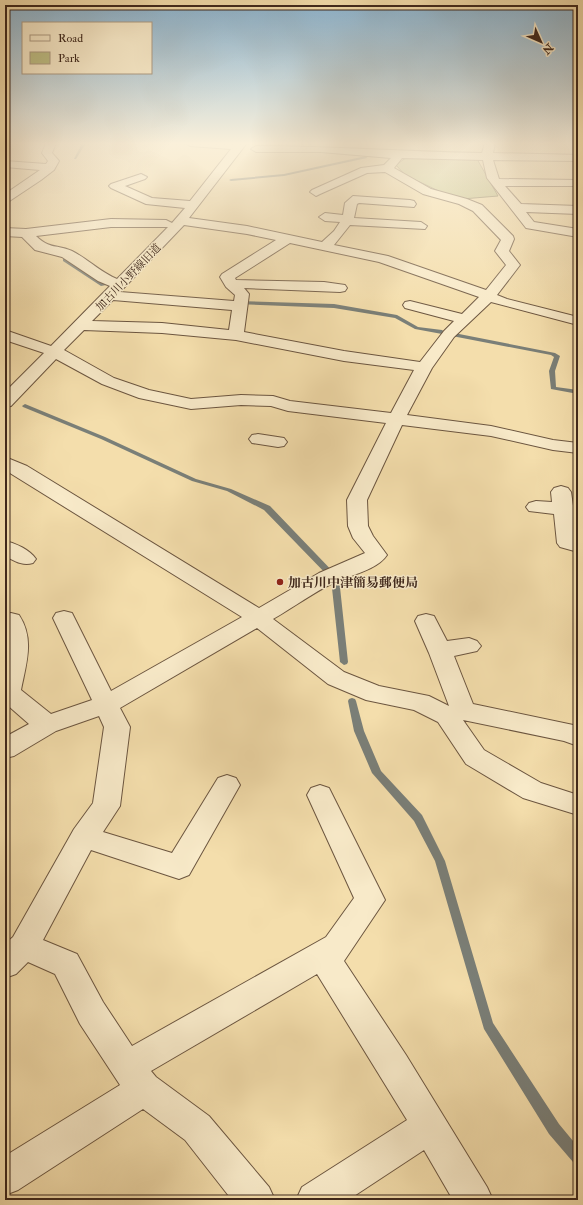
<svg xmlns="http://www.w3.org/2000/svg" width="583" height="1205" font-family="'IM FELL Double Pica','Noto Serif JP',serif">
	<rect width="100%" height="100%" fill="#f4deac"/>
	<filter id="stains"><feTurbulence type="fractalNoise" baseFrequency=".005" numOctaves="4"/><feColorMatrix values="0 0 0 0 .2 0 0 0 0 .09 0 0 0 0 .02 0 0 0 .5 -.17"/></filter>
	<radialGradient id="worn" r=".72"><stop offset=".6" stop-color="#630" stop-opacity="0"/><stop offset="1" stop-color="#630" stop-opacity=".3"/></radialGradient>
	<!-- green -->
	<polygon fill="#bfc087" stroke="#7f7452" points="407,157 477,159 498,196 462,199 447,195 405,175 396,165"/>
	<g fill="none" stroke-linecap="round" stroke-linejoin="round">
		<!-- stream -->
		<g fill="#7a7f78" fill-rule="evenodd">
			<polygon points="82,143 86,143 76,159 74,159"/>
			<polygon points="453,152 477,152 479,153 477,154 454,154"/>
			<polygon points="512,153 578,154 578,156 513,155"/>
			<polygon points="366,156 367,158 284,176 231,181 229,180 231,179 284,174"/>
			<polygon points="63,259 67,259 106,285 101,286 63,261"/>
			<polygon points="237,301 334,304 397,315 418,327 442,330 445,332 442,334 415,329 395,318 334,308 235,304 234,303"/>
			<polygon points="454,333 555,353 560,356 555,371 556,387 578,390 578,394 551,389 549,371 554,357 551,355 452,336 452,334"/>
			<polygon points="25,404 105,437 196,479 231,489 270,506 339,578 348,662 347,664 344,665 340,662 331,579 264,510 227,491 192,481 101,439 23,407 22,406"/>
			<polygon points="352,698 355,699 356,701 364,731 381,771 422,815 445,861 493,1023 559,1124 578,1147 578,1164 573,1162 549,1134 484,1029 435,861 414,821 372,773 354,731 348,701 349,699"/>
		</g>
		<!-- minor casing -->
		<g stroke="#6c5640" stroke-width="2">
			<g id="minor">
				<polygon points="46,143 56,143 52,153 59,161 54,170 41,180 5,204 5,194 40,170 5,167 5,161 46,164 48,161 42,153"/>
				<path d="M185,143H247L189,218L247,226L322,242L334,231L340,222L325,221L319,217L325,213L343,215L345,203L353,196L410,200L414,201L416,204L414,207L359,203L357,204L354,218L421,222L427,226L425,229L350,225L334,245L388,256L486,290L506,265L495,251L501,240L473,211L459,204L423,194L385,172L367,173L320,194L316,196L310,192L312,190L361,168L384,165L391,158L321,152H256L251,149L256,146C332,146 407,152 482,153L485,143H495L493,153L578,155V161L493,160L499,179L578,180V186H505L521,204L578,206V214L526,212L534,222L578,229V237L526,228L487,178L483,160L402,158L394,168L431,189L467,199L482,205L513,236L514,239L509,251L520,265L497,295L507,299L578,317V325L491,302L454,337L432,368L407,415L491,426L553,440L578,443V453L553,450L491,436L402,425L367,500L368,526L373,536L387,555C377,570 351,575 335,582C314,592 294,607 273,619L344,672L379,686L429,696L449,706L429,653L415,621L418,616L426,614L434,616L447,641L469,638L477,641L481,646L477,651L454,656L473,704L578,726V746L564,741L463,720L484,750L541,783L578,795V815L523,798L466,764L438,722L414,710L366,700L328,684L257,628L120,708L130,727L120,806L103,832L172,853L218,778L227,775L236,778L240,785L189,875L179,879L91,850L43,940L77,954L103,1002L132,1046L326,937L354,898L307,795L311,788L320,785L329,788L385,900L344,961L406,1055L487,1187L493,1200H453L424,1150L348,1200H296L302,1187L407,1120L317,974L151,1071L156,1077L209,1116L269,1187L275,1200H232L185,1140L143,1109L18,1190L5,1195V1156L120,1085L80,1024L55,974L28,962L16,974L5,978V944L13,937L74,829L93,803L104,727L99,716L56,731L14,756L5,758V737L29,724L5,703L6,647L5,614L11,613L19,615C35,639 26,664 21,690L51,714L92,700L53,618L56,613L64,611L72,613L111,691L242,617L5,470V457L27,466L259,608L319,573L365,553L353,538L348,526L347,500L386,423L288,411L271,406L241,405L191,409L139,398L102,384L56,359L11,406L5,407V392L44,353L5,340V330L51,346L110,286L98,281L62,257L35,250L22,237L5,236V228L26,229L111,219L166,220L172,223L185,208L146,204L111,188L109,186L111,184L141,174L147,177L145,179L125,186L152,198L190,201L231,149L190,146ZM184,225L247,234L276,240L222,274L220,277L226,287L235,295L234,301L120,292ZM111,227H168L117,279C100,272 88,259 72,251C56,244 51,250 36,236ZM290,243L379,262L479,297L462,314L410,301L405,302L403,305L405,308L454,321L444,331L420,362L344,351L244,332L249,294L244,288L340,292L345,291L347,288L345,285L324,282L236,280L235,278ZM113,300L232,310L229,330L162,323L92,321ZM84,330L162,333L236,340L344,361L414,370L391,413L290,401L273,396L241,395L191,399L149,390L114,378L64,350Z"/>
				<polygon points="258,434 284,438 287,442 284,446 278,447 252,443 249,439 252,435"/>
				<polygon points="561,486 568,488 571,492 578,540 578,552 560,547 557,543 554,514 529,511 526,507 529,503 536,501 552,502 551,492 554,488"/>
				<path d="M5,541C16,543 30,550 36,559L33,563C22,566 15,561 5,556Z"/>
			</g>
		</g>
		<!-- minor -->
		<use href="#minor" fill="#f8eac9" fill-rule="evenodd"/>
	</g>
	<!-- sky -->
	<linearGradient id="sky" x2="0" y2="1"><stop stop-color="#8bb6d4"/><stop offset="0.46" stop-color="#faf0da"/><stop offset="1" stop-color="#faf0da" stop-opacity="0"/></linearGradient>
	<rect width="583" height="312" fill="url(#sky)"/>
	<!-- markers -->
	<circle fill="#8f2418" stroke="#f8eac9" stroke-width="1.5" cx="280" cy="582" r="4"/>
	<g text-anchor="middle" stroke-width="3" stroke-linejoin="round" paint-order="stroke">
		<!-- far-street labels -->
		<g font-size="11" fill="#3f281c" stroke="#f8eac9">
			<text transform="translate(128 277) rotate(-46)" y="4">加古川小野線旧道</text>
		</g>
		<!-- poi labels -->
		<g font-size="13" font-weight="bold" fill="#3f281c" stroke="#f8eac9" text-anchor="start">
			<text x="288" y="587">加古川中津簡易郵便局</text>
		</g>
	</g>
	<!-- margin -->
	<rect width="583" height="1205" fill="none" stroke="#f4deac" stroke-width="20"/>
	<rect x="6" y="6" width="571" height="1193" fill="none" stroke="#3f281c" stroke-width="2"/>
	<rect x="10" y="10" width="563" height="1185" fill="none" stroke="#3f281c"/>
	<!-- legend -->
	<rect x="22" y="22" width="130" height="52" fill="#f8eac9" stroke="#ae9c84"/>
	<rect x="30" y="35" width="20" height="6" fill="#f8eac9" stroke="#ae9c84"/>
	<text x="58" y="42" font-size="12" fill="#3f281c">Road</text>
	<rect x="30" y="52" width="20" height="12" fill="#bfc087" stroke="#ae9c84"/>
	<text x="58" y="62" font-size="12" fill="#3f281c">Park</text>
	<!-- north arrow -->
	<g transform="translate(541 42) rotate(135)" stroke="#f8eac9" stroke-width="3" paint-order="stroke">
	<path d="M0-3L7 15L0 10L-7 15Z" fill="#3f281c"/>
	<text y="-6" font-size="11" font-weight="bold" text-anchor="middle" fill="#3f281c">N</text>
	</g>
	<rect width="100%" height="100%" filter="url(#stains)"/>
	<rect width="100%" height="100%" fill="url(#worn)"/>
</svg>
